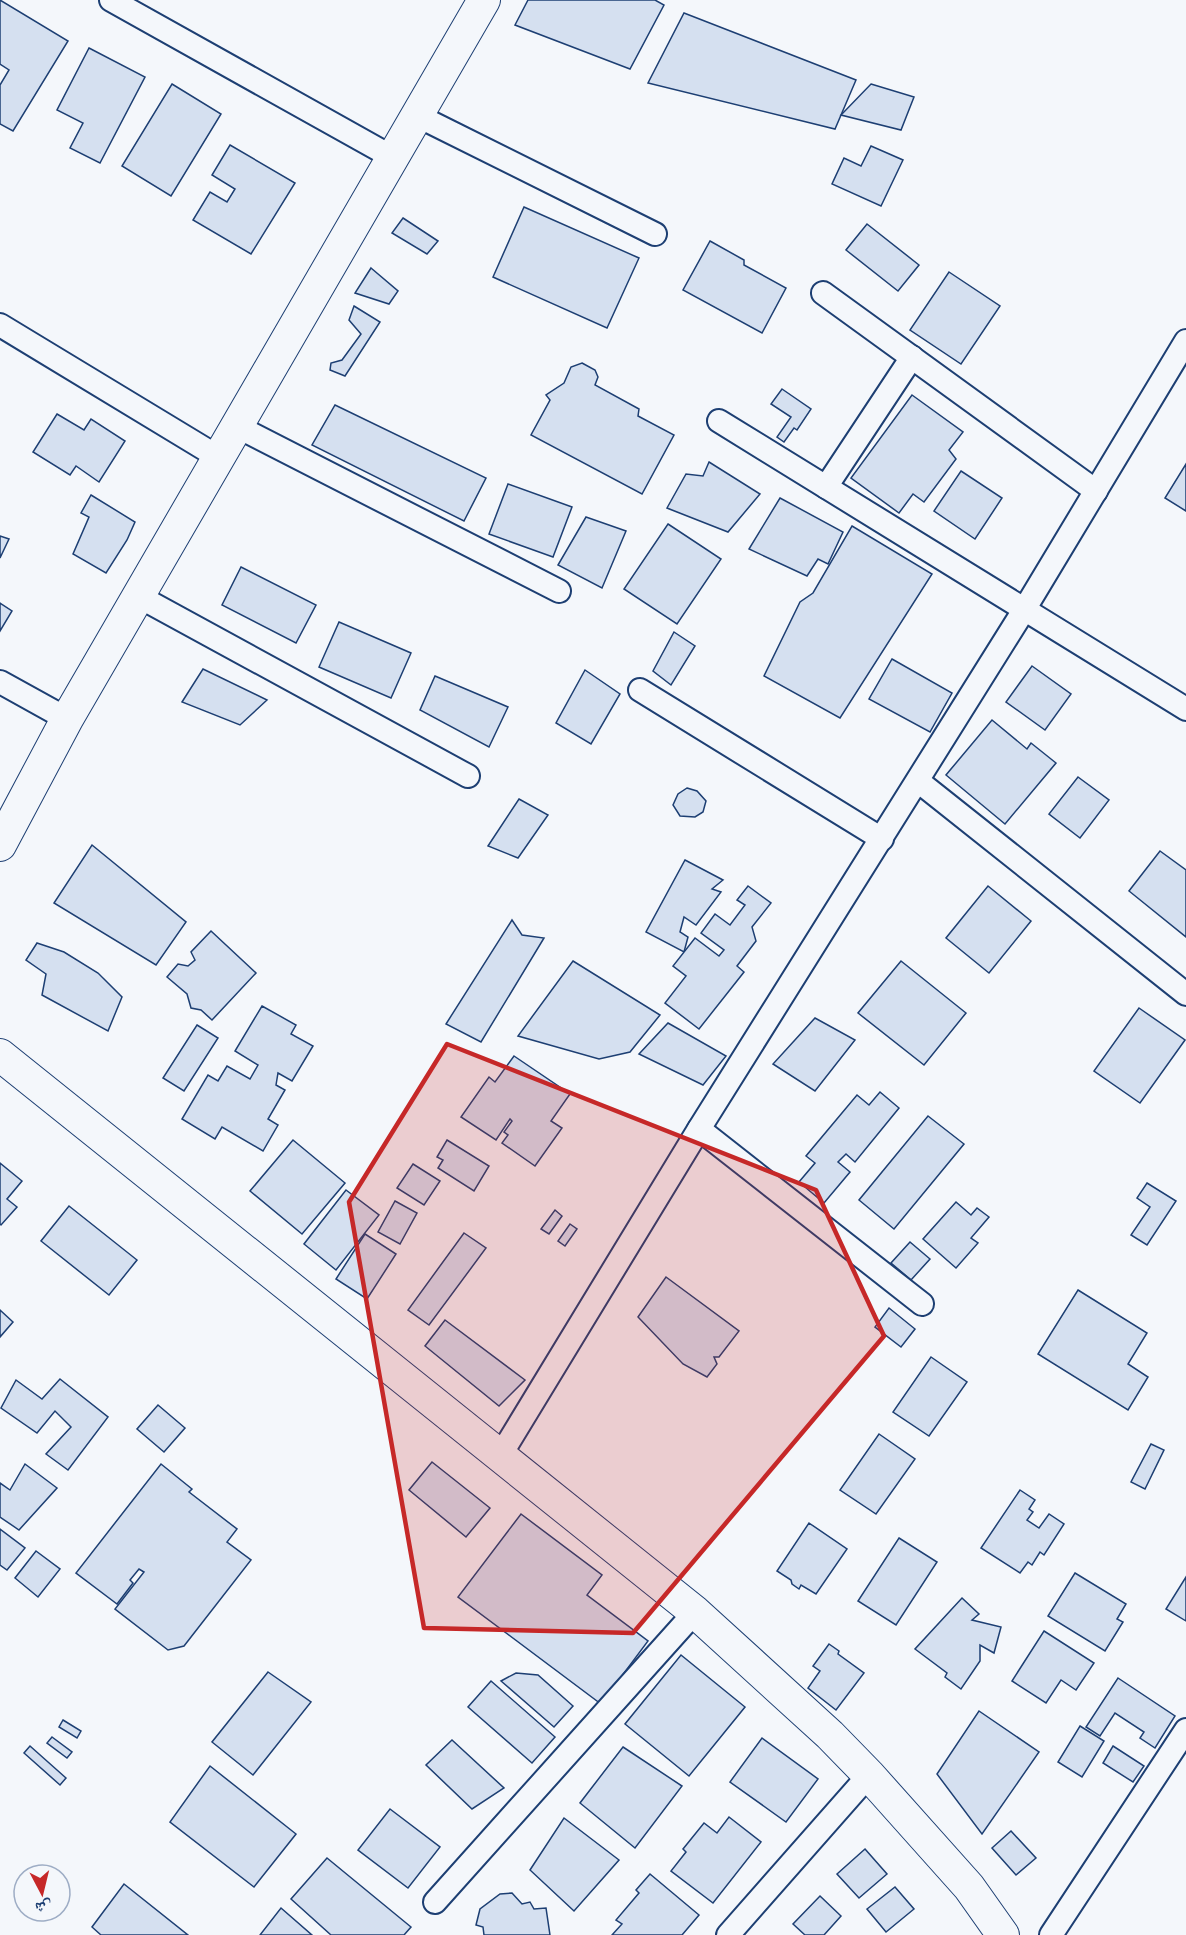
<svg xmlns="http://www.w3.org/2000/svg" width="1186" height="1935" font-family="Barlow,'Noto Naskh Arabic',sans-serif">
	<rect width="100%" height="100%" fill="#f4f7fb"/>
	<!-- building -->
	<g fill="#d5e0f0" stroke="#1d3f73" stroke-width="1.5">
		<polygon points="0,0 68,41 13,131 0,124 0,85 9,70 0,64"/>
		<polygon points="528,0 655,0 664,5 630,69 515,25"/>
		<polygon points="684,13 856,80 835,129 648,83"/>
		<polygon points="89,48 145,77 100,163 70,148 83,123 57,110"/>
		<polygon points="172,84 221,114 171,196 122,166"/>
		<polygon points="871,84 914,97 901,130 841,115"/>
		<polygon points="230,145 295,183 251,254 193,220 210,192 227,202 235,189 212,175"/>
		<polygon points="871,146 903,160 881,206 832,184 844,158 861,166"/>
		<polygon points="524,207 639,258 607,328 493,277"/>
		<polygon points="403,218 438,241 427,254 392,233"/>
		<polygon points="867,224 919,265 898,291 846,250"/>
		<polygon points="710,241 744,260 744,265 786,288 762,333 683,290"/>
		<polygon points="371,268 398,291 389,304 355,293"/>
		<polygon points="949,272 1000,306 961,364 910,330"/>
		<polygon points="354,306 380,322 345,376 330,370 331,363 342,360 361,334 349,320"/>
		<polygon points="582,363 595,370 598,377 595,385 639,409 638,416 674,435 642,494 531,435 550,400 546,395 564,383 571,367"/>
		<polygon points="782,389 811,409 797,430 794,428 784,442 777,437 791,417 771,404"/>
		<polygon points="912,395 963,432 949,450 956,459 924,502 913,494 899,513 851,478"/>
		<polygon points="335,405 486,478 464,521 312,445"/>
		<polygon points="57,414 84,430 91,419 125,441 99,482 76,466 70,475 33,452"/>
		<polygon points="709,462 760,494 728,532 667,508 686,474 703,476"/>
		<polygon points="1186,464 1186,511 1165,498"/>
		<polygon points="961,471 1002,498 975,539 934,511"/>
		<polygon points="508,484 572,507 553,557 489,534"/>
		<polygon points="91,495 135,522 127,540 106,573 73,554 89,517 81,513"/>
		<polygon points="780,498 843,532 828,564 818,559 807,576 749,549"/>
		<polygon points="586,517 626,531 602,588 558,565"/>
		<polygon points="668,524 721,559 677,624 624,589"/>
		<polygon points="852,526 932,574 840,718 764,676 800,602 813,593"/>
		<polygon points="0,536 9,539 0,558"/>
		<polygon points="241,567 316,605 296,643 222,605"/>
		<polygon points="0,603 12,611 0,631"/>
		<polygon points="339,622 411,653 391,698 319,667"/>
		<polygon points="674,632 695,646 671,685 653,671"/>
		<polygon points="892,659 952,693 930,732 869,699"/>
		<polygon points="1032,666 1071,694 1045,730 1006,702"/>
		<polygon points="203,669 267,700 240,725 182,702"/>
		<polygon points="585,670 620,694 591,744 556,723"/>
		<polygon points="435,676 508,707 489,747 420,710"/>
		<polygon points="992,720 1027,749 1031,743 1056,763 1005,824 946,775"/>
		<polygon points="1078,777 1109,800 1080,838 1049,814"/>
		<polygon points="687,788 697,791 706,801 703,812 695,817 680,816 673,805 678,794"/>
		<polygon points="519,799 548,815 518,858 488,846"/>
		<polygon points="92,845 186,922 156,965 54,903"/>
		<polygon points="1160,851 1186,870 1186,937 1129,891"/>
		<polygon points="685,860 723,880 712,889 721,892 696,925 684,917 680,932 688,937 684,952 646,932"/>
		<polygon points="748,886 771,903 752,927 756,941 737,966 744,972 699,1029 665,1003 686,976 673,966 695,938 719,956 724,950 701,933 715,914 730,925 745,905 737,900"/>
		<polygon points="988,886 1031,921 989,973 946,938"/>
		<polygon points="512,920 522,935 544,938 481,1042 446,1024"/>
		<polygon points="211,931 256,973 212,1020 201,1010 191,1008 187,994 167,977 178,964 188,966 195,960 191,952"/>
		<polygon points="37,943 64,952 98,973 122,997 108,1031 42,995 46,974 26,960"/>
		<polygon points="573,961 660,1015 630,1052 599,1059 518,1036"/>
		<polygon points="901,961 966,1013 924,1065 858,1013"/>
		<polygon points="262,1006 296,1025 291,1034 313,1046 292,1081 278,1073 276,1085 285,1090 268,1119 278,1125 263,1151 222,1127 215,1139 182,1119 208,1075 218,1081 227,1066 250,1079 258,1065 235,1051"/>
		<polygon points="1139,1008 1185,1040 1140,1103 1094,1071"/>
		<polygon points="815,1018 855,1040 815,1091 773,1064"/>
		<polygon points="668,1023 726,1056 703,1085 639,1054"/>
		<polygon points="197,1025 218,1038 184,1091 163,1078"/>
		<polygon points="514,1056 570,1094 551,1121 562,1128 535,1166 502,1143 508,1135 504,1132 512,1121 510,1119 496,1140 461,1117 489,1077 495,1082"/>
		<polygon points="880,1092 899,1108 855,1162 846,1154 838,1162 850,1172 824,1203 799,1182 815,1163 806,1156 857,1095 869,1105"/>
		<polygon points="928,1116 964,1144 894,1229 859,1200"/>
		<polygon points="293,1140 345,1183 302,1234 250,1191"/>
		<polygon points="447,1140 489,1166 474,1191 438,1168 443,1160 437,1157"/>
		<polygon points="0,1163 22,1181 7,1199 17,1207 1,1225 0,1224"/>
		<polygon points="413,1164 440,1181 424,1205 397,1188"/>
		<polygon points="1147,1183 1176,1201 1147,1245 1131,1235 1150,1207 1137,1198"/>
		<polygon points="346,1190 379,1215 336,1270 304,1244"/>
		<polygon points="395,1201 417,1213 400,1244 378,1232"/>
		<polygon points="956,1202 971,1215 977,1208 989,1217 971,1238 978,1243 956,1268 923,1239"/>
		<polygon points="69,1206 137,1260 109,1295 41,1241"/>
		<polygon points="555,1210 562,1216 549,1234 541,1229"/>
		<polygon points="570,1224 577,1229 565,1246 558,1241"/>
		<polygon points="464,1233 486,1248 429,1325 408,1310"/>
		<polygon points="365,1234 396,1254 367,1299 336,1279"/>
		<polygon points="910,1242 930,1259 911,1280 891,1263"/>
		<polygon points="666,1277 739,1331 719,1357 714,1357 717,1364 707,1377 683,1364 638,1317"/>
		<polygon points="1078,1290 1147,1333 1128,1364 1148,1377 1128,1410 1038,1354"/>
		<polygon points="889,1308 915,1329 901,1347 875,1327"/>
		<polygon points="0,1310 13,1322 0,1337"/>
		<polygon points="445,1320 525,1380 499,1406 425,1346"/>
		<polygon points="931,1357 967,1382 929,1436 893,1412"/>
		<polygon points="60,1379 108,1417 68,1470 46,1454 71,1427 55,1411 37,1433 1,1408 16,1380 42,1399"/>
		<polygon points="158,1405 185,1428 164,1452 137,1429"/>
		<polygon points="879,1434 915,1459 876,1514 840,1490"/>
		<polygon points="1151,1444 1164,1450 1145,1489 1131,1482"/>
		<polygon points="432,1462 490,1508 466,1537 409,1490"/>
		<polygon points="25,1464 57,1488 19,1530 0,1517 0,1483 10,1490"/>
		<polygon points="161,1464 192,1489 189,1492 237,1529 227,1542 251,1560 184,1646 168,1650 115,1609 144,1572 139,1569 130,1580 133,1583 117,1604 76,1573"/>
		<polygon points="1020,1490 1035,1500 1029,1509 1033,1512 1027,1520 1039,1528 1049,1514 1064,1524 1044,1555 1040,1552 1032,1565 1028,1562 1020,1573 981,1548"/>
		<polygon points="521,1514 602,1575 587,1595 648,1641 601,1704 458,1597"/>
		<polygon points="809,1523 847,1549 816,1594 801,1585 799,1589 792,1584 791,1580 777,1571"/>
		<polygon points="0,1529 25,1548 7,1570 0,1565"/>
		<polygon points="899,1538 937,1562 896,1625 858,1601"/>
		<polygon points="36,1551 60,1569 38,1597 15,1578"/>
		<polygon points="1075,1573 1126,1604 1117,1619 1123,1622 1105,1651 1048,1616"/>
		<polygon points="1186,1577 1186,1621 1166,1609"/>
		<polygon points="962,1598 979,1614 972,1620 1001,1627 994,1653 980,1645 980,1661 961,1689 945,1677 947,1673 915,1649"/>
		<polygon points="1044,1631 1094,1663 1076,1690 1061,1680 1046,1703 1012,1681"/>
		<polygon points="829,1644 839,1651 838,1654 864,1673 836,1710 808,1688 820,1671 813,1666"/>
		<polygon points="681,1655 745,1707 689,1776 625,1724"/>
		<polygon points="268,1672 311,1702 253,1775 212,1742"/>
		<polygon points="516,1673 538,1675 573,1706 554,1727 501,1681"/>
		<polygon points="1118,1678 1175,1716 1155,1748 1140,1738 1144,1732 1115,1713 1100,1736 1086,1727"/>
		<polygon points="491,1681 555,1737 532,1763 468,1707"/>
		<polygon points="979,1711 1039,1752 982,1834 937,1774"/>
		<polygon points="63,1720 81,1731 77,1738 59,1727"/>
		<polygon points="1080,1726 1104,1741 1082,1777 1058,1762"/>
		<polygon points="52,1737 72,1752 67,1758 47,1743"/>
		<polygon points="762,1738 818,1779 786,1822 730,1782"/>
		<polygon points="452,1740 504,1788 472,1809 426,1765"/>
		<polygon points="30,1746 66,1778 60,1785 24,1753"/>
		<polygon points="1113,1746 1144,1766 1133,1782 1103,1763"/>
		<polygon points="623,1747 682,1786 635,1848 580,1803"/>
		<polygon points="210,1766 296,1834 254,1887 170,1822"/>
		<polygon points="390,1809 440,1847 408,1888 358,1850"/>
		<polygon points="729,1817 761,1842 713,1903 671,1871 686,1852 683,1849 704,1823 717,1833"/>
		<polygon points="564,1818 619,1860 574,1911 530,1870"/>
		<polygon points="1011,1831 1036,1858 1016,1875 992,1848"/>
		<polygon points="865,1849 887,1874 859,1898 837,1874"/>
		<polygon points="327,1858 411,1927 404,1935 331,1935 291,1899"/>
		<polygon points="650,1874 699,1915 682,1935 612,1935 622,1924 616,1920 639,1893 636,1890"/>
		<polygon points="124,1884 188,1935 101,1935 92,1927"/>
		<polygon points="895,1887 914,1909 886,1932 867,1909"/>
		<polygon points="512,1893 522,1904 530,1902 534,1909 546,1908 550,1935 484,1935 483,1927 476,1925 480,1909 500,1894"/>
		<polygon points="820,1896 841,1916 824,1935 805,1935 793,1924"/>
		<polygon points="281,1908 312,1935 260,1935"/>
	</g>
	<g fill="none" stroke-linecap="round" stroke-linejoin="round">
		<!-- street casing -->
		<g stroke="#1d3f73" stroke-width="26">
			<g id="street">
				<polyline points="111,0 392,157"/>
				<polyline points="418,116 655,234"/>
				<polyline points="823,293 1096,491"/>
				<polyline points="0,325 218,457"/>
				<polyline points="719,421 1186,709"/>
				<polyline points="236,426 559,591"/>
				<polyline points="826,487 912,357"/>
				<polyline points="138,596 468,776"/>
				<polyline points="0,682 67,719"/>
				<polyline points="640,690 882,839"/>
				<polyline points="918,781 1186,994"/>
				<polyline points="699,1129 922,1304"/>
				<polyline points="500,1456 699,1129 1024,610 1186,341"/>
				<polyline points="435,1902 695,1612"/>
				<polyline points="728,1935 869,1775"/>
				<polyline points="1051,1935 1186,1730"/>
			</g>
		</g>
		<!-- secondary casing -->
		<g stroke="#1d3f73" stroke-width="34">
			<g id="secondary">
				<polyline points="0,845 67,719 484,0"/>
				<polyline points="0,1055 695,1612 830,1735 869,1775 969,1887 1003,1935"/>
			</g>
		</g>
		<!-- street -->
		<use href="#street" stroke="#f4f7fb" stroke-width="22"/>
		<!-- secondary -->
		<use href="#secondary" stroke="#f4f7fb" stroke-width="32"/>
	</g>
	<!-- marked area -->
	<path fill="#c62828" fill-opacity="0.2" stroke="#c62828" stroke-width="4.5" stroke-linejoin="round" d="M447,1044L816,1190L884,1336L633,1633L424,1628L349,1202Z"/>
	<!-- north arrow -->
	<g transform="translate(42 1893) rotate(173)"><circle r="28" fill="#f4f7fb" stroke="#9eadc5" stroke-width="1.5"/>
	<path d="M0-4.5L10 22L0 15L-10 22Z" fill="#c62828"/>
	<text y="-9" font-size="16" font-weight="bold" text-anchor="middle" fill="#1d3f73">ش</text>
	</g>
</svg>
